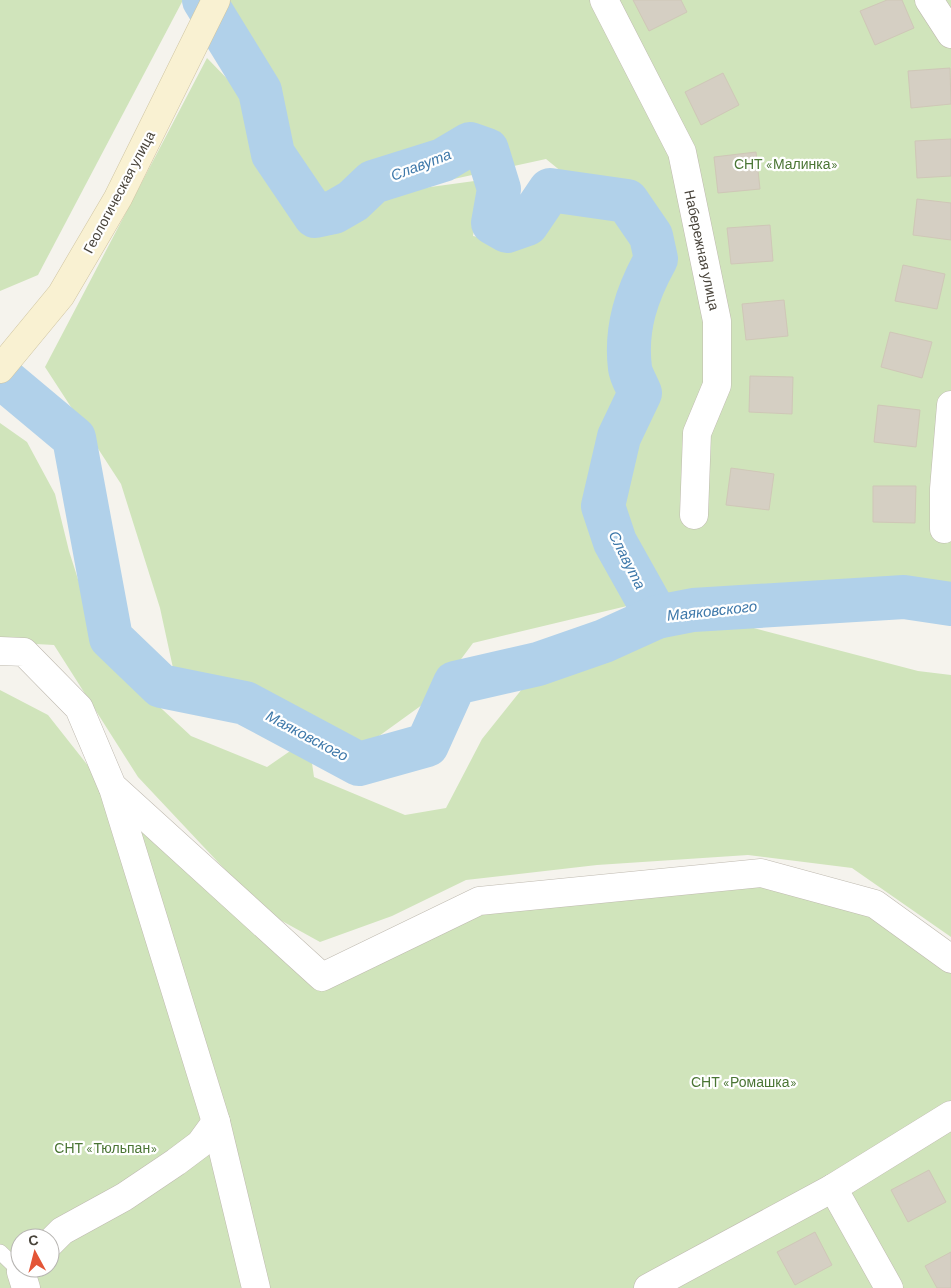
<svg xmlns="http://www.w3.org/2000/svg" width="951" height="1288" font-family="Barlow,sans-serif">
	<rect width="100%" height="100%" fill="#f5f3ed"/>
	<!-- green -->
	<g fill="#d0e4bb" fill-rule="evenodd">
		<polygon points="0,0 183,0 38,275 0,291"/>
		<polygon points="216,0 951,0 951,604 657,617 615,542 640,393 630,369 630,324 640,288 639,235 546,159 394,192 489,179 478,207 473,236 507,243 527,237 570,187 637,236 624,312 619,409 598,491 605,542 627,606 473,643 433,697 361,749 285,703 173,668 160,608 121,484 45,367 207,58 240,92 290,198 324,229 382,195 353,201 334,212 315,216 273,154"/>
		<polygon points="0,423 27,442 55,494 69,551 90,617 149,697 191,736 267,767 296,747 311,756 314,777 405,815 446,808 482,739 530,679 652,636 746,626 918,671 951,675 951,937 852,868 748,855 597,865 466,880 392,916 320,942 264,911 138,777 54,645 0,642"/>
		<path d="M0,690L48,715L93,772L322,977L479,901L761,873L875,904L951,959V1288H0ZM20,1238H50V1268H20Z"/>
	</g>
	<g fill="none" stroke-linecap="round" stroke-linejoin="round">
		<!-- river -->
		<g stroke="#b1d1ea" stroke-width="44">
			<path d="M204,0L260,91L273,154L315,216L334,212L353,201L373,182L443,160L470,144L487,150L499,189L493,223L507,231L527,224L550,190L627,201L651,236L656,259C637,293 625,328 630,368C631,376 637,385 640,393L619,437L603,506L615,542L657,617"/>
			<polyline points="0,376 74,438 111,638 161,686 245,703 359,764 427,745 455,683 538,664 604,641 657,617 693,610 904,597 951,604"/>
		</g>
	</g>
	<!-- building -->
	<g fill="#d5cfc3" stroke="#cfc7b7">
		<polygon points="633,0 681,0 687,12 649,31"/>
		<polygon points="887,0 902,0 914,28 875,45 860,11"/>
		<polygon points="950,68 951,104 911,108 908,71"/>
		<polygon points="723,73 739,105 701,125 685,92"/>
		<polygon points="951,139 951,176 917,178 915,141"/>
		<polygon points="756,152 760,189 718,193 714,157"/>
		<polygon points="917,199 951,203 951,240 913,235"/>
		<polygon points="770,225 773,261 731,264 727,228"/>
		<polygon points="903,265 945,274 937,309 895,301"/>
		<polygon points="784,300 788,336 746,340 742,304"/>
		<polygon points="890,332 932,342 922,378 881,367"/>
		<polygon points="750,376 793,377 792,414 749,412"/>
		<polygon points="878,405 920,410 916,447 874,442"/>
		<polygon points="731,468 774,474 769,510 726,505"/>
		<polygon points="873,486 916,486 915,523 873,522"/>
		<polygon points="929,1170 946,1202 908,1222 891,1190"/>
		<polygon points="815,1232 832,1265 795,1285 777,1252"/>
		<polygon points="951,1252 951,1288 937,1288 925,1266"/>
	</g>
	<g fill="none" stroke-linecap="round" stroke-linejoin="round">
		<!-- lane casing -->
		<g stroke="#bfbab0" stroke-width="16">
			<polyline id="lane" points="0,1252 21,1272"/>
		</g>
		<!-- street casing -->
		<g stroke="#bfbab0" stroke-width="29">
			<g id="street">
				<polyline points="604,0 682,152 717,321 717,385 697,433 694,515"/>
				<polyline points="929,0 951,34"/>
				<polyline points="944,529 944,489 951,405"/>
				<polyline points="0,651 24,652 79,708 112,786 322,977 479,901 761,873 875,904 951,959"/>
				<polyline points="113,788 216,1122 256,1288"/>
				<polyline points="833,1188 889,1288"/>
				<polyline points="50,1243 62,1231 124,1197 176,1162 200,1144 216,1122"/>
				<polyline points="25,1268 21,1272 26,1288"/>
				<polyline points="648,1288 833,1188 951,1115"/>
			</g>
		</g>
		<!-- secondary casing -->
		<g stroke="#cfc5a2" stroke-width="29">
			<polyline id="secondary" points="0,369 61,295 118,198 216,0"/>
		</g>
		<!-- lane -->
		<use href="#lane" stroke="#fff" stroke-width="15"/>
		<!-- street -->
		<use href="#street" stroke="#fff" stroke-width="28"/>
		<!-- secondary -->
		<use href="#secondary" stroke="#f9f1d2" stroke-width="28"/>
	</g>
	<g text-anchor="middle" stroke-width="4.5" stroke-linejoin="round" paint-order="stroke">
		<!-- park labels -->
		<g font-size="14" fill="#4a7534" stroke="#fff">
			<text x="786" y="169">СНТ «Малинка»</text>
			<text x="744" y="1087">СНТ «Ромашка»</text>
			<text x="106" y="1153">СНТ «Тюльпан»</text>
		</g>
		<!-- street labels -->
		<g font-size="14" fill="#49443b" stroke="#fff">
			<text transform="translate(119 192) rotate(-62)" y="5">Геологическая улица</text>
			<text transform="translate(702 250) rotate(78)" y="5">Набережная улица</text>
		</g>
		<!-- water labels -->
		<g font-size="15" font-style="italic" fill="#3f79aa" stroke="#fff">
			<text transform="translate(421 165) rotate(-21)" y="5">Славута</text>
			<text transform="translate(627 560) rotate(63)" y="5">Славута</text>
			<text transform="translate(712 611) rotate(-6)" y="5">Маяковского</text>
			<text transform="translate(307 736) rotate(28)" y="5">Маяковского</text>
		</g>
	</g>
	<!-- north arrow -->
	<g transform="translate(35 1253) rotate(353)"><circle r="24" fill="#ffffff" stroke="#b6b4b1"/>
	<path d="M0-4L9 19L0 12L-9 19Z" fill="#e35536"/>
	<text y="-8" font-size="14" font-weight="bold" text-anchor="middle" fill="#49443b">С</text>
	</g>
</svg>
